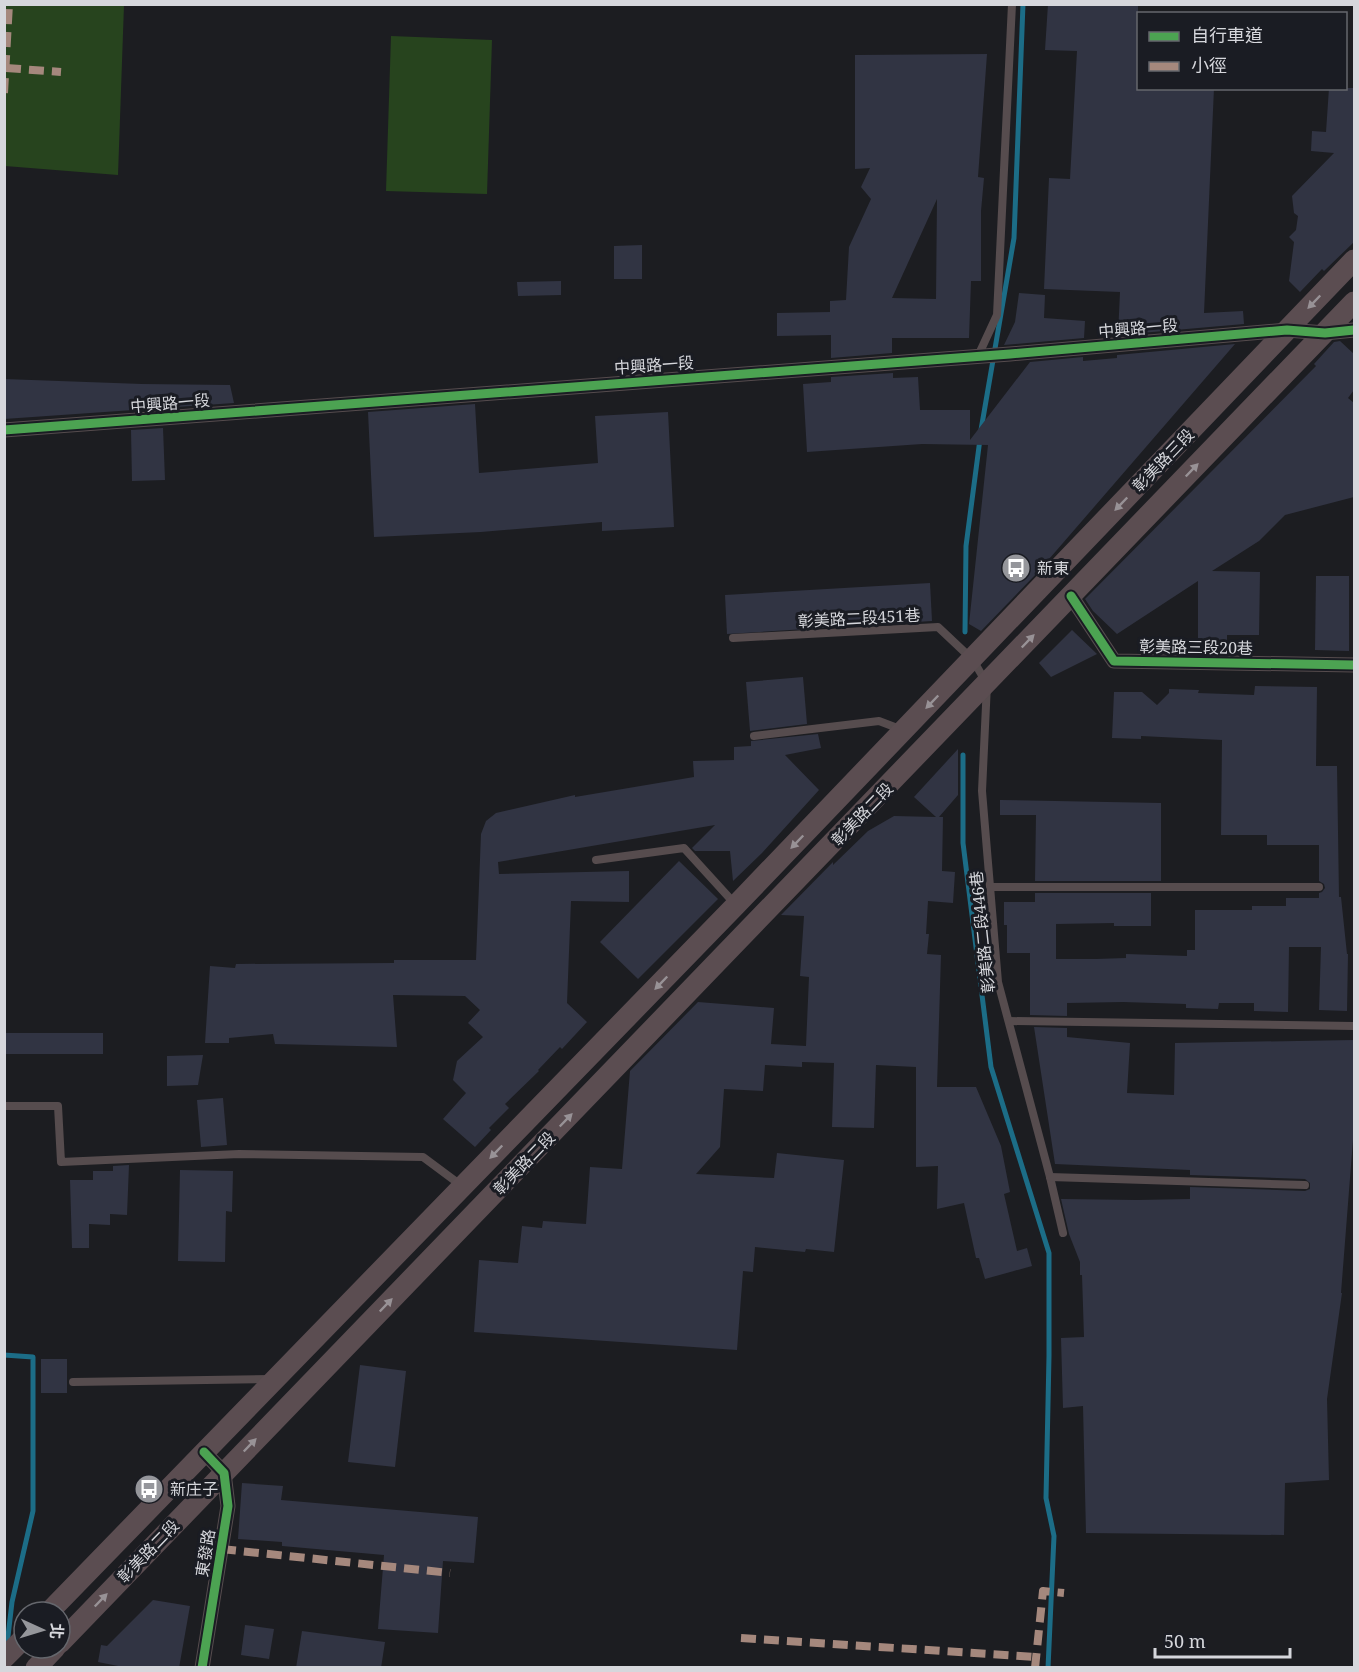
<svg xmlns="http://www.w3.org/2000/svg" width="1359" height="1672" font-family="'Noto Serif','Noto Sans TC',serif">
	<rect width="100%" height="100%" fill="#1c1d21"/>
	<!-- green -->
	<g fill="#27441e">
		<polygon points="4,5 124,5 118,175 5,166"/>
		<polygon points="391,36 492,40 487,194 386,191"/>
	</g>
	<g fill="none" stroke-linecap="round" stroke-linejoin="round">
		<!-- stream -->
		<g stroke="#1c6d87" stroke-width="5">
			<polyline points="981,430 1014,238 1023,4"/>
			<polyline points="965,632 966,546 980,439"/>
			<polyline points="963,755 963,843 991,1067 1049,1253 1049,1356 1046,1498 1054,1536 1048,1668"/>
			<polyline points="4,1355 33,1357 33,1511 12,1602 7,1645"/>
		</g>
	</g>
	<!-- building -->
	<g fill="#313443" fill-rule="evenodd">
		<polygon points="1048,4 1138,4 1138,88 1214,88 1204,313 1243,311 1244,324 1118,335 1120,292 1044,289 1049,178 1070,179 1077,51 1045,50"/>
		<path d="M987,54L978,177L984,178L981,211V281H971L969,338H892V353L831,358V335L777,336V313L830,312V301L846,300L849,247L871,199L861,187L870,168L855,169V55ZM937,199L936,299L892,298Z"/>
		<polygon points="1329,88 1354,88 1354,242 1324,271 1322,269 1300,292 1289,281 1294,242 1289,237 1296,230 1298,216 1294,213 1292,196 1334,153 1311,151 1312,131 1326,132"/>
		<polygon points="642,245 642,279 614,279 614,246"/>
		<polygon points="561,281 561,295 518,296 517,282"/>
		<polygon points="1019,293 1045,295 1044,318 1085,321 1084,338 1004,345 1015,322"/>
		<polygon points="1340,341 1354,354 1354,390 1348,398 1354,403 1354,497 1285,515 1259,541 1212,571 1260,572 1259,635 1227,635 1227,640 1198,639 1198,581 1117,634 1093,611 1085,599 1316,366 1314,364 1334,342"/>
		<polygon points="1235,344 1037,573 981,631 969,624 988,445 922,444 807,452 803,384 831,382 831,377 893,373 893,378 918,377 920,410 970,410 970,440 1030,362 1083,357 1083,361 1117,358 1117,355"/>
		<polygon points="4,379 142,384 230,385 234,403 4,419"/>
		<polygon points="475,404 479,473 598,463 595,416 668,412 674,527 602,531 602,522 481,532 374,537 368,412"/>
		<polygon points="163,428 165,480 132,481 131,430"/>
		<polygon points="1316,576 1349,576 1349,651 1315,650"/>
		<polygon points="930,583 932,621 727,634 725,595"/>
		<polygon points="1072,630 1097,654 1051,677 1039,663"/>
		<polygon points="803,677 807,724 750,731 746,682"/>
		<polygon points="1255,686 1317,687 1316,766 1337,766 1339,897 1341,897 1347,954 1348,954 1347,1011 1319,1010 1321,947 1289,947 1288,1012 1254,1011 1254,1003 1219,1003 1218,1009 1186,1008 1186,1004 1123,1002 1067,1003 1067,1016 1030,1015 1030,953 1007,953 1007,925 1004,925 1004,902 1035,902 1035,893 1151,893 1151,926 1114,926 1114,923 1056,924 1056,959 1096,959 1126,958 1126,954 1187,956 1187,950 1195,950 1195,910 1252,910 1252,906 1286,906 1286,898 1319,898 1319,893 1322,892 1325,888 1324,884 1319,881 1319,845 1267,845 1267,835 1221,835 1222,740 1141,736 1141,739 1112,738 1114,692 1142,692 1157,705 1169,693 1169,689 1199,690 1198,693 1254,695"/>
		<polygon points="818,734 821,748 785,755 819,790 762,853 733,881 730,851 695,851 692,848 715,825 498,862 499,874 629,871 629,902 571,901 567,1003 587,1022 562,1049 560,1047 538,1070 539,1071 505,1104 509,1108 489,1128 491,1130 475,1147 443,1119 466,1093 453,1080 457,1061 483,1037 468,1023 480,1010 465,996 393,995 397,1047 275,1044 273,1034 229,1038 229,1043 205,1043 210,966 235,968 236,964 394,963 394,960 476,960 481,834 486,821 496,813 575,795 575,797 694,777 693,761 734,760 734,747 751,746 751,741"/>
		<polygon points="958,749 958,795 939,817 943,817 942,871 955,872 953,903 928,901 926,934 929,934 927,954 941,955 937,1087 976,1087 1001,1146 1010,1192 1004,1194 1017,1251 1027,1248 1032,1266 985,1279 979,1258 976,1258 964,1203 937,1209 938,1166 916,1167 916,1067 876,1065 874,1128 832,1127 834,1063 802,1062 802,1067 765,1065 763,1091 724,1089 720,1147 696,1174 774,1178 777,1153 844,1160 834,1252 806,1249 805,1252 755,1247 753,1272 743,1271 737,1350 474,1332 479,1260 518,1263 522,1226 542,1228 543,1221 586,1224 590,1167 622,1169 630,1071 698,1002 774,1008 771,1044 806,1046 809,977 800,976 804,916 781,915 833,862 833,865 868,831 894,816 936,817 914,797"/>
		<polygon points="1000,800 1161,803 1161,881 1035,881 1036,815 1000,815"/>
		<polygon points="679,861 718,899 638,979 600,942"/>
		<polygon points="1034,1027 1067,1028 1067,1037 1130,1043 1127,1093 1174,1095 1175,1043 1354,1040 1354,1127 1341,1293 1342,1293 1327,1399 1329,1480 1285,1483 1284,1535 1086,1533 1083,1406 1063,1408 1061,1338 1084,1337 1082,1275 1080,1275 1080,1262 1069,1234 1061,1199 1137,1200 1190,1199 1190,1187 1305,1191 1310,1189 1310,1183 1305,1179 1190,1175 1190,1170 1055,1164"/>
		<rect x="4" y="1033" width="99" height="21"/>
		<polygon points="203,1055 198,1085 167,1086 167,1056"/>
		<polygon points="223,1098 227,1145 201,1147 197,1100"/>
		<polygon points="129,1165 127,1215 110,1214 110,1225 89,1224 89,1248 72,1248 70,1180 93,1180 93,1171 113,1171 113,1166"/>
		<polygon points="180,1170 233,1171 232,1212 226,1211 225,1262 178,1261"/>
		<rect x="41" y="1359" width="26" height="34"/>
		<polygon points="360,1365 406,1371 395,1467 348,1462"/>
		<polygon points="242,1483 283,1486 281,1500 478,1517 474,1563 443,1561 438,1633 378,1629 384,1555 282,1546 282,1542 238,1539"/>
		<polygon points="153,1600 190,1606 179,1668 128,1668 98,1662 101,1645 107,1646"/>
		<polygon points="245,1625 274,1629 269,1659 241,1655"/>
		<polygon points="302,1631 385,1642 381,1668 296,1668"/>
	</g>
	<g fill="none" stroke-linecap="round" stroke-linejoin="round">
		<!-- service -->
		<g stroke="#564c4e" stroke-width="8">
			<polyline points="978,356 997,315 1012,4"/>
			<polyline points="733,638 938,627 973,660 987,684 982,791 998,982 1050,1177 1063,1233"/>
			<polyline points="754,736 879,721 900,729"/>
			<polyline points="596,860 684,848 735,904"/>
			<polyline points="991,887 1319,887"/>
			<polyline points="1009,1021 1354,1026"/>
			<polyline points="4,1106 58,1106 61,1162 239,1154 423,1157 462,1186"/>
			<polyline points="1050,1177 1305,1185"/>
			<polyline points="73,1382 270,1379"/>
		</g>
		<!-- minor -->
		<g stroke="#564c4e" stroke-width="15">
			<polyline points="4,430 1010,354 1287,330 1325,333 1354,330"/>
			<polyline points="1071,596 1114,661 1354,665"/>
			<polyline points="202,1668 228,1506 224,1473 204,1452"/>
		</g>
		<!-- secondary -->
		<g stroke="#5b4d51" stroke-width="21">
			<polyline points="49,1612 736,905 1354,260"/>
			<polyline points="60,1643 1354,302"/>
			<polyline points="4,1658 24,1638"/>
			<polyline points="36,1668 55,1648"/>
		</g>
		<!-- quiet -->
		<g stroke="#a5887d" stroke-width="8" stroke-dasharray="15 8" stroke-linecap="butt">
			<polyline points="6,68 61,72"/>
			<polyline points="4,93 9,4"/>
			<polyline points="221,1549 450,1573"/>
			<polyline points="741,1638 1035,1657"/>
			<polyline points="1035,1668 1043,1591 1064,1593"/>
		</g>
		<!-- cycleway casing -->
		<g stroke="#1a1c23" stroke-width="13">
			<g id="cycleway">
				<polyline points="4,430 1010,354 1287,330 1325,333 1354,330"/>
				<polyline points="1071,596 1114,661 1354,665"/>
				<polyline points="202,1668 228,1506 224,1473 204,1452"/>
			</g>
		</g>
		<!-- cycleway -->
		<use href="#cycleway" stroke="#4ca352" stroke-width="9"/>
	</g>
	<!-- one-way arrows -->
	<defs><path id="oneway-solid" d="M-6-.8H1V-3.2L6.5 0L1 3.2V.8H-6Z" transform="scale(1.5)"/></defs>
	<g fill="#989296">
		<use href="#oneway-solid" transform="translate(1314 302) rotate(134)"/>
		<use href="#oneway-solid" transform="translate(1192 470) rotate(-46)"/>
		<use href="#oneway-solid" transform="translate(1121 504) rotate(134)"/>
		<use href="#oneway-solid" transform="translate(1028 641) rotate(-46)"/>
		<use href="#oneway-solid" transform="translate(932 702) rotate(134)"/>
		<use href="#oneway-solid" transform="translate(797 842) rotate(134)"/>
		<use href="#oneway-solid" transform="translate(661 983) rotate(134)"/>
		<use href="#oneway-solid" transform="translate(566 1120) rotate(-46)"/>
		<use href="#oneway-solid" transform="translate(496 1152) rotate(134)"/>
		<use href="#oneway-solid" transform="translate(386 1305) rotate(-46)"/>
		<use href="#oneway-solid" transform="translate(250 1445) rotate(-46)"/>
		<use href="#oneway-solid" transform="translate(101 1600) rotate(-46)"/>
	</g>
	<!-- icons -->
	<defs>
		<g id="bus-disc" transform="scale(1.5)"><circle r="9.5" fill="#95969b" stroke="#1a1c23"/><path d="M-5-6H5V4H4V6H2V4H-2V6H-4V4H-5ZM-3.5-4V0h7V-4ZM-3.5 1.2v1.5H-2V1.2ZM2 1.2v1.5H3.5V1.2Z" fill="#fff"/></g>
	</defs>
	<g fill-rule="evenodd">
		<use href="#bus-disc" x="1016" y="568"/>
		<use href="#bus-disc" x="149" y="1489"/>
	</g>
	<g text-anchor="middle" stroke-width="6" stroke-linejoin="round" paint-order="stroke">
		<!-- street labels -->
		<g font-size="16" fill="#d6d7dc" stroke="#1a1c23">
			<text transform="translate(1138 328) rotate(-5)" y="6">中興路一段</text>
			<text transform="translate(654 365) rotate(-4)" y="6">中興路一段</text>
			<text transform="translate(170 403) rotate(-5)" y="6">中興路一段</text>
			<text transform="translate(1163 460) rotate(-46)" y="6">彰美路三段</text>
			<text transform="translate(859 618) rotate(-3)" y="6">彰美路二段451巷</text>
			<text transform="translate(1196 647) rotate(1)" y="6">彰美路三段20巷</text>
			<text transform="translate(862 814) rotate(-46)" y="6">彰美路二段</text>
			<text transform="translate(982 932) rotate(-96)" y="6">彰美路二段446巷</text>
			<text transform="translate(524 1163) rotate(-46)" y="6">彰美路二段</text>
			<text transform="translate(148 1551) rotate(-46)" y="6">彰美路二段</text>
			<text transform="translate(205 1553) rotate(-81)" y="6">東發路</text>
		</g>
		<!-- poi labels -->
		<g font-size="16" fill="#d6d7dc" stroke="#1a1c23" text-anchor="start">
			<text x="1037" y="574">新東</text>
			<text x="170" y="1495">新庄子</text>
		</g>
	</g>
	<!-- border -->
	<rect width="1359" height="1672" fill="none" stroke="#d6d7dc" stroke-width="12"/>
	<!-- legend -->
	<rect x="1137" y="12" width="210" height="78" fill="#1a1c23" stroke="#65676d" stroke-width="1.5"/>
	<rect x="1149" y="32" width="30" height="9" fill="#4ca352" stroke="#65676d" stroke-width="1.5"/>
	<text x="1191" y="42" font-size="18" fill="#d6d7dc">自行車道</text>
	<rect x="1149" y="62" width="30" height="9" fill="#a5887d" stroke="#65676d" stroke-width="1.5"/>
	<text x="1191" y="72" font-size="18" fill="#d6d7dc">小徑</text>
	<!-- north arrow -->
	<g transform="translate(42 1630) rotate(94)"><circle r="28" fill="#1a1c23" stroke="#65676d" stroke-width="1.5"/>
	<path d="M0-4.5L10 22L0 15L-10 22Z" fill="#95969b"/>
	<text y="-9" font-size="16" font-weight="bold" text-anchor="middle" fill="#d6d7dc">北</text>
	</g>
	<!-- scale -->
	<path d="M1155 1648v9h135v-9" fill="none" stroke="#d6d7dc" stroke-width="3"/>
	<text x="1164" y="1648" font-size="18" fill="#d6d7dc" stroke="#1a1c23" stroke-width="4.5" paint-order="stroke">50 m</text>
</svg>
